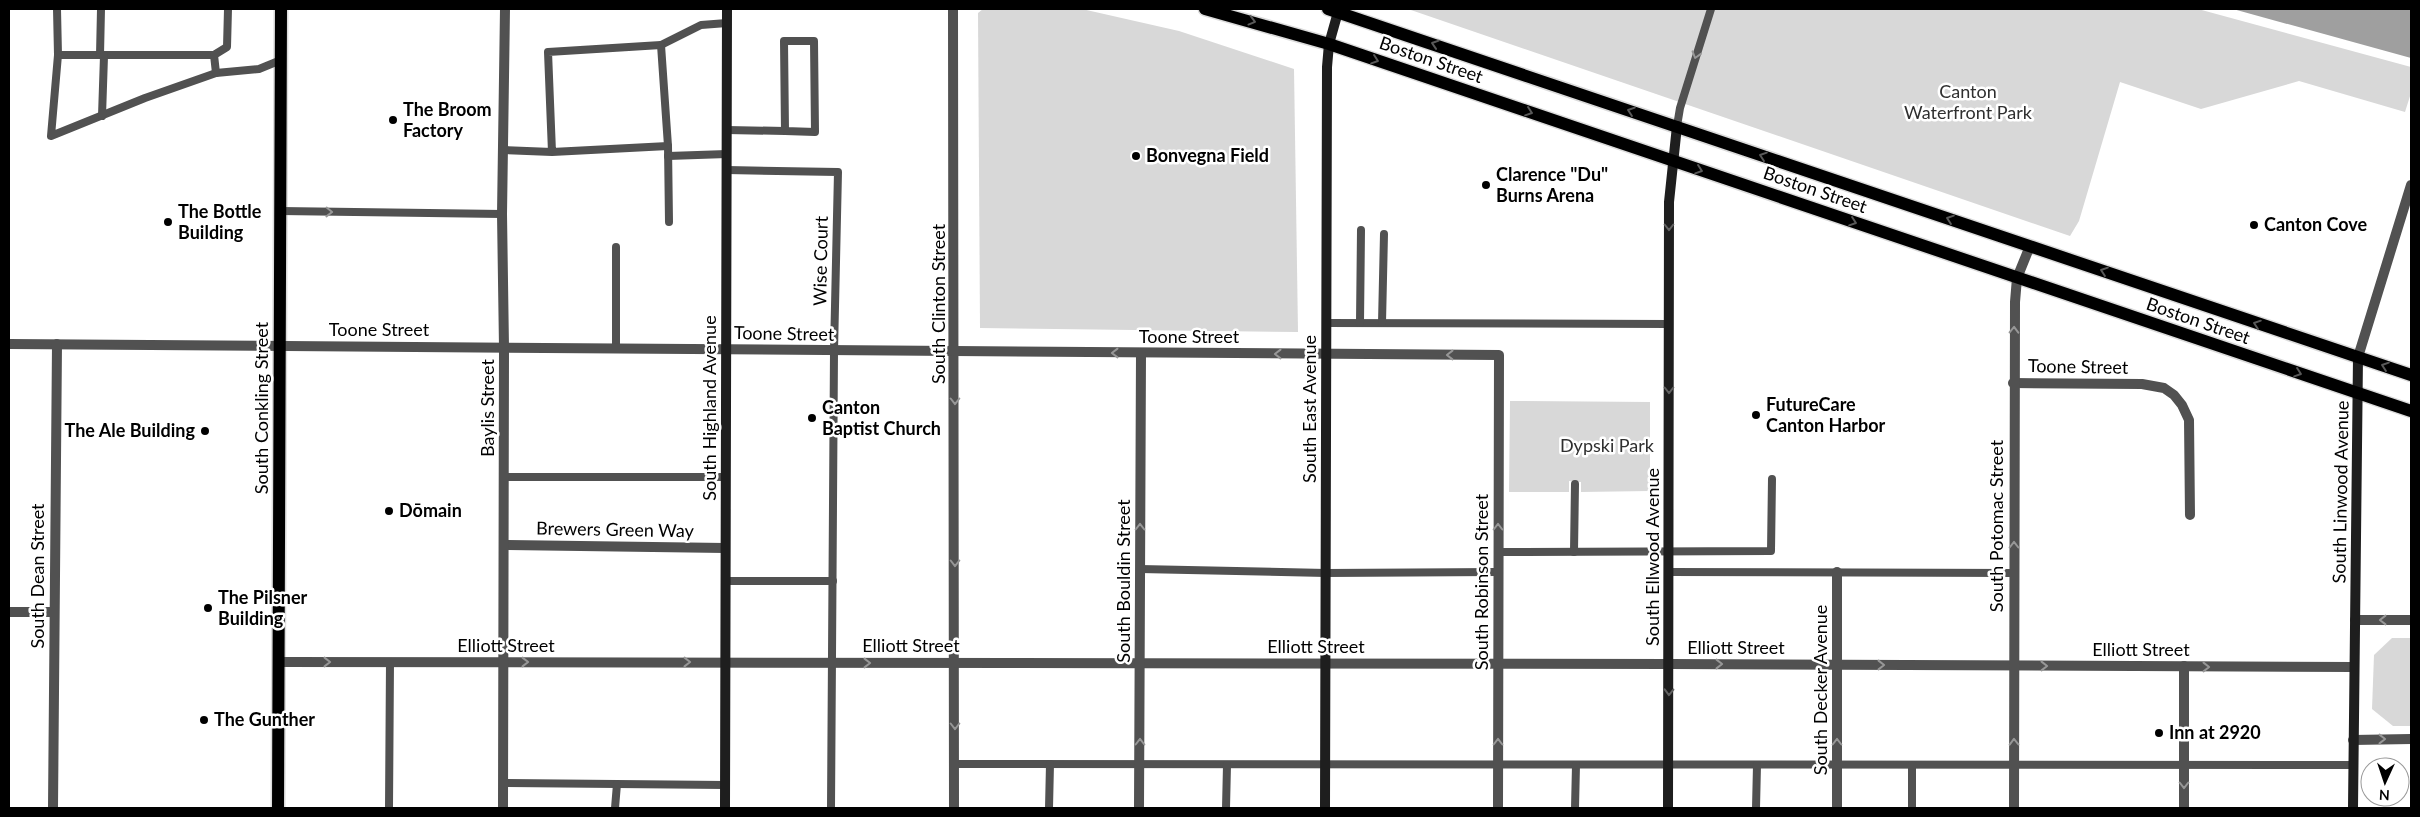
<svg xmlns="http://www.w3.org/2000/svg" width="2420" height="817" font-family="Lato,sans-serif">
	<rect width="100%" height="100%" fill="#fff"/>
	<!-- green -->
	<g fill="#d8d8d8">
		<polygon points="983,9 1082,9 1179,31 1294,69 1298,332 980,328 978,13"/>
		<polygon points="1408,9 2198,9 2411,67 2411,93 2405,112 2299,81 2201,109 2120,82 2079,221 2070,236"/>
		<polygon points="1510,401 1650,402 1650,491 1581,492 1581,482 1569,481 1569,492 1509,492"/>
		<polygon points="2392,638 2411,638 2411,726 2393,726 2372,709 2374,655"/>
	</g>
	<!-- water -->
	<polygon fill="#9f9f9f" points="2233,9 2411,9 2411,58"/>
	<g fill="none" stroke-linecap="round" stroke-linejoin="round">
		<!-- primary casing -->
		<g stroke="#dbdbdb" stroke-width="15">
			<g id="primary">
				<polyline points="1205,9 1329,44 2411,411"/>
				<polyline points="1328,9 2411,375"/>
				<polyline points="278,808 281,9"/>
			</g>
		</g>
		<!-- lane -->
		<g stroke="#515151" stroke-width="8">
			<polyline points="57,9 58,55 214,55"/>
			<polyline points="661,45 701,25 727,23"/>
			<polyline points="58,55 51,136 145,98 216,73 259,69 281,60"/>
			<polyline points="100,55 101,9"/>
			<polyline points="216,73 214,55 227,47 228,9"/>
			<polyline points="102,116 104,56"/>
			<polyline points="1677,126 1680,108 1711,9"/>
			<polyline points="727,130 785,131 784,41 814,41 815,132 785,131"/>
			<polyline points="668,146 669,222"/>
			<polyline points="503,150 552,152 668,146 661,45 548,52 552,152"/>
			<polyline points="668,156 727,154"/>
			<polyline points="727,170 838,172 834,351 831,808"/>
			<polyline points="281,211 502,214"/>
			<polyline points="1327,323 1669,324"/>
			<polyline points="1360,323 1361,230"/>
			<polyline points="1382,323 1384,234"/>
			<polyline points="616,348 616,247"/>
			<polyline points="504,477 726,477"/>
			<polyline points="1498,552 1771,551 1772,479"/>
			<polyline points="1574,552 1575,484"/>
			<polyline points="1140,569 1326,573 1498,572"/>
			<polyline points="1669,572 2014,573"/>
			<polyline points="725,581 833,581"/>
			<polyline points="954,764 2353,765"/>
			<polyline points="503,783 725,785"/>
			<polyline points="389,808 390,662"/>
			<polyline points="615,808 617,784"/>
			<polyline points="1049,808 1050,764"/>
			<polyline points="1226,808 1227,765"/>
			<polyline points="1575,808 1576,765"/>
			<polyline points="1756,808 1757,765"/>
			<polyline points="1912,808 1912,765"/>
		</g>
		<!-- street -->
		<g stroke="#515151" stroke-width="10">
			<polyline points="953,9 954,808"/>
			<polyline points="9,344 1499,355 1498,808"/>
			<polyline points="2358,357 2411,185"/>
			<polyline points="2013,383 2142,384 2164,388 2174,395 2182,405 2189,420 2190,515"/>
			<polyline points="504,545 725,548"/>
			<polyline points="9,612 54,612"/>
			<polyline points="2355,620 2411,620"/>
			<polyline points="279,662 1670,664 2354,667"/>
			<polyline points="2353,740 2411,739"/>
			<polyline points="53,808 57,344"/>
			<polyline points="503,808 504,348 502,214 505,9"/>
			<polyline points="1139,808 1141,353"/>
			<polyline points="1837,808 1837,572"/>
			<polyline points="2014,808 2015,302 2017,278 2030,246"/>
			<polyline points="2184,808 2184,666"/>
		</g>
		<!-- secondary -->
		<g stroke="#1e1e1e" stroke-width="10">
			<polyline points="725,808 727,9"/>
			<polyline points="1325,808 1327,67 1329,44 1338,12"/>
			<polyline points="1668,808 1669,202 1677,126"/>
			<polyline points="2353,808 2358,357"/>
		</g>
		<!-- primary -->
		<use href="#primary" stroke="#000" stroke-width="12"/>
	</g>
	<!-- one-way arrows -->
	<defs><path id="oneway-chevron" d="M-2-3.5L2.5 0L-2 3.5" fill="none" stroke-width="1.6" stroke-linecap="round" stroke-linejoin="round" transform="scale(1.25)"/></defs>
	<g stroke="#595959">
		<use href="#oneway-chevron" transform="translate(1252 21) rotate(15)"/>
		<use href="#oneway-chevron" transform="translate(1435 44) rotate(-162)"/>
		<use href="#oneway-chevron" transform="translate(1375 60) rotate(19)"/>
		<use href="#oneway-chevron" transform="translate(1631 111) rotate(-161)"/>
		<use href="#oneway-chevron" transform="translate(1529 112) rotate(19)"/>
		<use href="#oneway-chevron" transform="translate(1763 156) rotate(-161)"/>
		<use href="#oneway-chevron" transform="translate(1699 170) rotate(19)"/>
		<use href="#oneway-chevron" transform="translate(1950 219) rotate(-161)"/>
		<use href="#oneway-chevron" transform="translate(1853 222) rotate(19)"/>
		<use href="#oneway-chevron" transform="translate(2104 271) rotate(-161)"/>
		<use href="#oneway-chevron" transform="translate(2257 324) rotate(-161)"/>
		<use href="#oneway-chevron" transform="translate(2385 366) rotate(-161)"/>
		<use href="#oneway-chevron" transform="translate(2298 373) rotate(19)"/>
	</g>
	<g stroke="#979797">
		<use href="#oneway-chevron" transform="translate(1696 55) rotate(107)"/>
		<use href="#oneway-chevron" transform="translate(329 212) rotate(1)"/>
		<use href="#oneway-chevron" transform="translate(2014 330) rotate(-89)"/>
		<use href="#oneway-chevron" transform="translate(1115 353) rotate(-180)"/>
		<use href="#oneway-chevron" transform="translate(1278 354) rotate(-180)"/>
		<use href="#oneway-chevron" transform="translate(1450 355) rotate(-180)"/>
		<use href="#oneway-chevron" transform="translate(955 401) rotate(90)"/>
		<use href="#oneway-chevron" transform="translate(1140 527) rotate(-90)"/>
		<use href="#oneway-chevron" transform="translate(1498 527) rotate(-90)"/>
		<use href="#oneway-chevron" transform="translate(2014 545) rotate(-90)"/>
		<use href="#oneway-chevron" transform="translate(955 563) rotate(90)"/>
		<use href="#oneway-chevron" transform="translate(2383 620) rotate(-180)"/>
		<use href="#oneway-chevron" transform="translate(327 662)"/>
		<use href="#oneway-chevron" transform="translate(525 662)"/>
		<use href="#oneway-chevron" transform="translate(687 662)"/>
		<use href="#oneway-chevron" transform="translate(867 663)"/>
		<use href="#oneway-chevron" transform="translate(1719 664)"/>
		<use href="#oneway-chevron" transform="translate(1881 665)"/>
		<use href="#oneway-chevron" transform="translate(2044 666)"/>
		<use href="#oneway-chevron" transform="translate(2206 667)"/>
		<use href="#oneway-chevron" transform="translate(955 726) rotate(90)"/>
		<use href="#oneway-chevron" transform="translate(2382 739)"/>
		<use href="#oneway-chevron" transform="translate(1140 742) rotate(-90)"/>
		<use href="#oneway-chevron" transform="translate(1498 742) rotate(-90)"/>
		<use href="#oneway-chevron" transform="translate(1837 742) rotate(-90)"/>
		<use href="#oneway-chevron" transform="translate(2014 742) rotate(-91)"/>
		<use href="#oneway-chevron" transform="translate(2184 785) rotate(90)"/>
	</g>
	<g stroke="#626262">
		<use href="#oneway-chevron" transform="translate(1669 227) rotate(90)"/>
		<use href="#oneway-chevron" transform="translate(1669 390) rotate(90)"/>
		<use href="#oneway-chevron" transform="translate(1669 692) rotate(91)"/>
	</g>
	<!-- markers -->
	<g fill="#000" stroke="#fff" stroke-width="2">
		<circle cx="393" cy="120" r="5"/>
		<circle cx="1136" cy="156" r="5"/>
		<circle cx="1486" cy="185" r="5"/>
		<circle cx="168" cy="222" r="5"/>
		<circle cx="2254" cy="225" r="5"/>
		<circle cx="1756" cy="415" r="5"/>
		<circle cx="812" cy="418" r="5"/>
		<circle cx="205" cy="431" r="5"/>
		<circle cx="389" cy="511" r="5"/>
		<circle cx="208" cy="608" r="5"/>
		<circle cx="204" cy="720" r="5"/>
		<circle cx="2159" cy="733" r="5"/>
	</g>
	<g text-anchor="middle" stroke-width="5" stroke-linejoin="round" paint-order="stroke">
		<!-- street labels -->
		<g font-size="18" fill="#000" stroke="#fff">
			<text transform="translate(1431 60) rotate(19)" y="6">Boston Street</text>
			<text transform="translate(1815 190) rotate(19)" y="6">Boston Street</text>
			<text transform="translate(821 261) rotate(-89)" y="6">Wise Court</text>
			<text transform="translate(939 304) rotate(-90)" y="6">South Clinton Street</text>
			<text transform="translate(2198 321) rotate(19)" y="6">Boston Street</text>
			<text x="379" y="336">Toone Street</text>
			<text transform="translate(784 334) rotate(1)" y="6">Toone Street</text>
			<text x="1189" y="343">Toone Street</text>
			<text transform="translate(2078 367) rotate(1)" y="6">Toone Street</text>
			<text transform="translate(262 408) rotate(-90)" y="6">South Conkling Street</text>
			<text transform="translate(488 408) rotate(-90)" y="6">Baylis Street</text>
			<text transform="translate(710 408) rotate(-90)" y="6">South Highland Avenue</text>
			<text transform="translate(1310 409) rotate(-90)" y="6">South East Avenue</text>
			<text transform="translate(2341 492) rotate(-89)" y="6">South Linwood Avenue</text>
			<text transform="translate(1997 526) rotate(-90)" y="6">South Potomac Street</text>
			<text transform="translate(615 530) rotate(1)" y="6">Brewers Green Way</text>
			<text transform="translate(1653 557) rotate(-90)" y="6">South Ellwood Avenue</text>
			<text transform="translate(38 576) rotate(-90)" y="6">South Dean Street</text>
			<text transform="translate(1124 581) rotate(-90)" y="6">South Bouldin Street</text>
			<text transform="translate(1482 582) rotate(-90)" y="6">South Robinson Street</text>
			<text x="506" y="652">Elliott Street</text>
			<text x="911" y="652">Elliott Street</text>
			<text x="1316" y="653">Elliott Street</text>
			<text x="1736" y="654">Elliott Street</text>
			<text x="2141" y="656">Elliott Street</text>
			<text transform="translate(1821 690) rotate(-90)" y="6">South Decker Avenue</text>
		</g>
		<!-- park labels -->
		<g font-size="18" fill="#2f2f2f" stroke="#fff">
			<text x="1968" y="98">Canton<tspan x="1968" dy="21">Waterfront Park</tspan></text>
			<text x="1607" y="452">Dypski Park</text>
		</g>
		<!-- poi labels -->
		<g font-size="18" font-weight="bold" fill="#000" stroke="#fff" text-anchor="start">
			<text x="403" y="116">The Broom<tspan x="403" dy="21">Factory</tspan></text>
			<text x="1146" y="162">Bonvegna Field</text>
			<text x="1496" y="181">Clarence "Du"<tspan x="1496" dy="21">Burns Arena</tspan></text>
			<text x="178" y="218">The Bottle<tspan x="178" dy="21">Building</tspan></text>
			<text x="2264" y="231">Canton Cove</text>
			<text x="1766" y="411">FutureCare<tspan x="1766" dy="21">Canton Harbor</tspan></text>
			<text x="822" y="414">Canton<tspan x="822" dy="21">Baptist Church</tspan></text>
			<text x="195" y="437" text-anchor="end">The Ale Building</text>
			<text x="399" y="517">Dōmain</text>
			<text x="218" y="604">The Pilsner<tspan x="218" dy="21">Building</tspan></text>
			<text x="214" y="726">The Gunther</text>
			<text x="2169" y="739">Inn at 2920</text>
		</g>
	</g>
	<!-- border -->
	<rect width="2420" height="817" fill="none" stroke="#000000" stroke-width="20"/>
	<!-- north arrow -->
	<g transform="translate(2385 782) rotate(183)"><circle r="24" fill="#ffffff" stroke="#999999"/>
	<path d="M0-4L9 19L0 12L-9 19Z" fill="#000000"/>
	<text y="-8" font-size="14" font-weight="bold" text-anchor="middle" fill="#000000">N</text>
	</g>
</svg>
